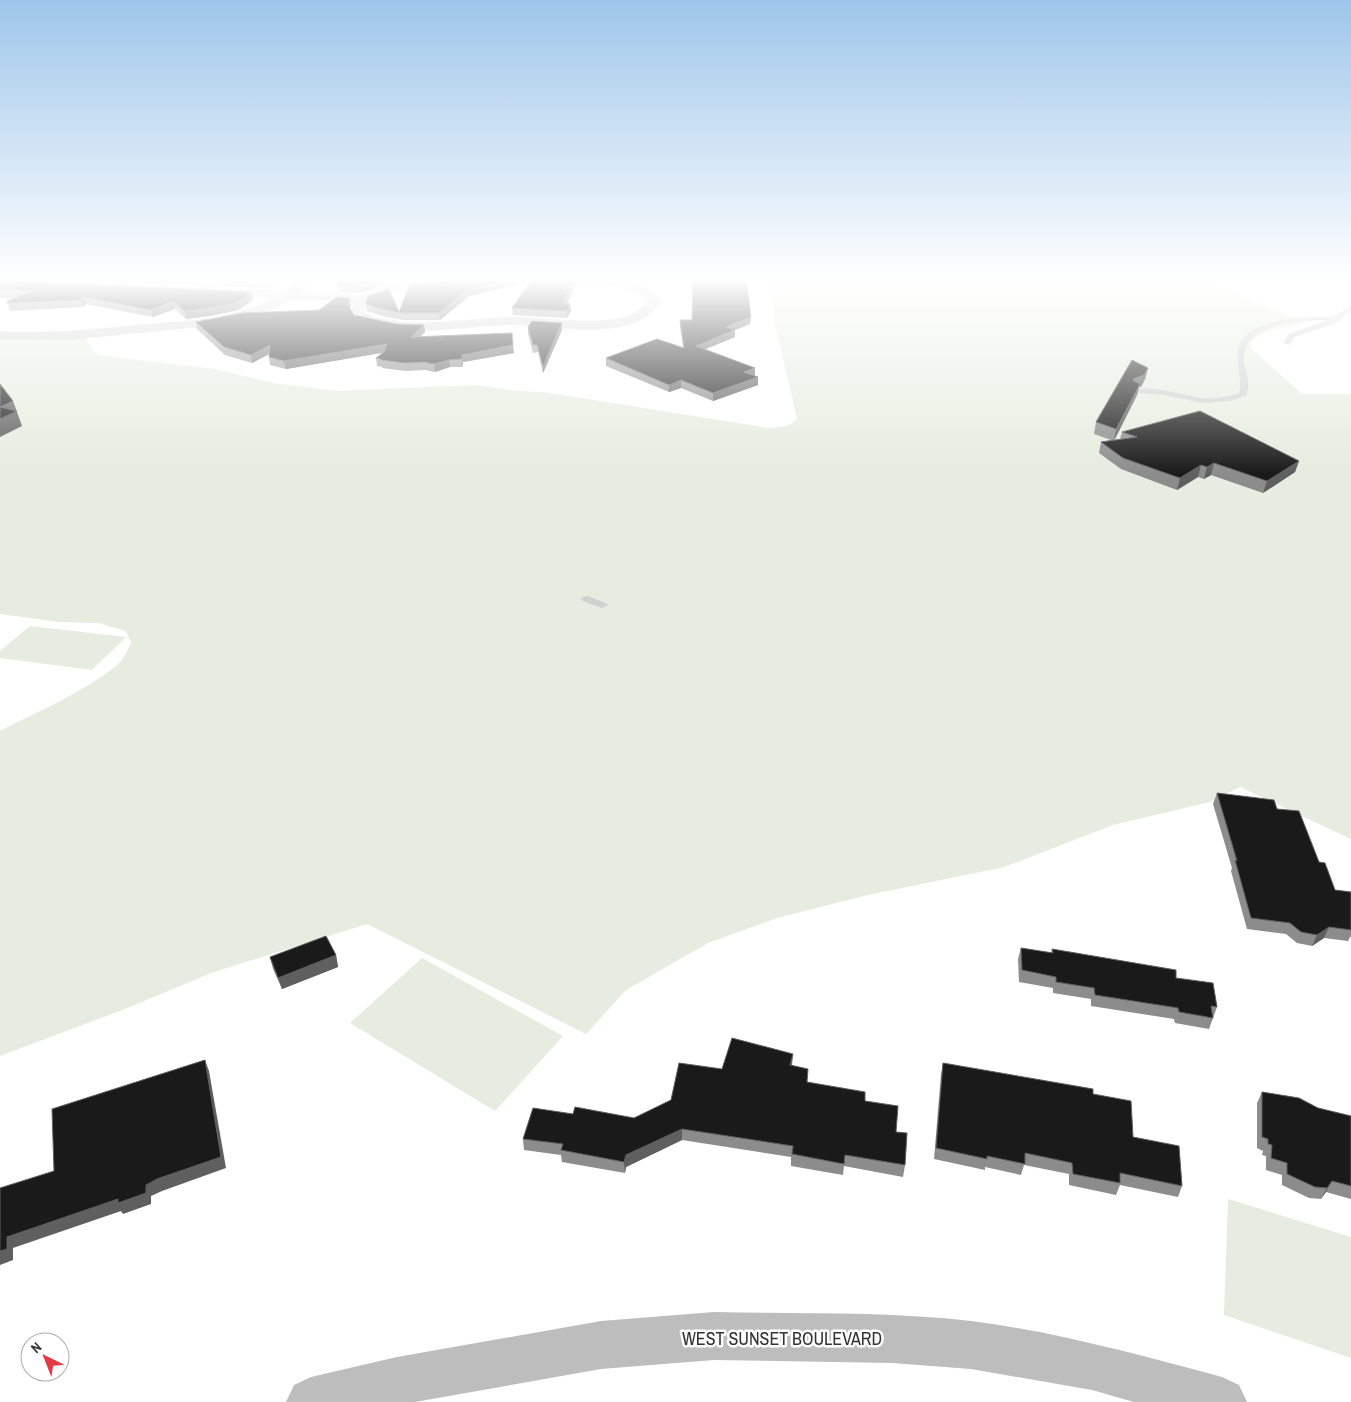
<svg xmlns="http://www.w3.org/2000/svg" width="1351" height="1402" font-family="'Archivo Narrow',sans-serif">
	<rect width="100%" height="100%" fill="#fff"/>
	<!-- green -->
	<g fill="#e6ecdf">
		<path d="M769,278H1197L1305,322L1262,333L1251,343V348L1302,394H1351V839L1240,787L1210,802L1113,825L1004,867L868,895L777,918L708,943L626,990L586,1034L367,924L211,973L125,1009L0,1056V731C39,711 82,693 116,666C123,660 127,652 131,643L126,631L98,623L59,622L0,614V335H83L97,355L216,369L274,383L336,391L475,385L517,391L543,392L769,428L788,426L797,419L775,323Z"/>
		<polygon points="30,626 126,637 92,670 0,658 0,651"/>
		<polygon points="422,958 563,1036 495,1111 350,1023"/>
		<polygon points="1228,1199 1351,1237 1351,1358 1224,1315"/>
	</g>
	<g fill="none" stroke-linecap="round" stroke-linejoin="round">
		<!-- lane -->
		<g fill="#d0d0d0" fill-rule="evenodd">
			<path d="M1351,306V311L1334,324L1294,337L1290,345L1283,343L1288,334L1329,320C1303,320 1245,322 1244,357C1244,371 1252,382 1246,396L1230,401L1203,403L1163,395L1136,393L1132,391C1145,382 1188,397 1205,398C1217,399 1228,397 1239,393C1243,377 1234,362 1239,346C1246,323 1290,318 1311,317C1318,316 1328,318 1334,316C1340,314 1345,308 1351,306Z"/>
			<polygon points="587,596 606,603 608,605 602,608 583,601 581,599 583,597"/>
		</g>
		<!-- street -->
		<path fill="#d0d0d0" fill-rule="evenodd" d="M299,278H311L313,280L301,292L360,295L386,286L422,279L493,278L486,282L407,289L368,301L365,311L367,314C416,331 464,317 515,317C548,317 581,324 614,319C627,317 639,312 647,302C634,282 580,283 558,282L553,281L552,278C585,278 640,270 661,302C631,345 558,325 514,325C455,326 415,340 356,320L351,311L354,303L292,299L277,307L255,316L201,327L67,340L0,339V331C49,334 97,329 146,324C188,321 236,319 273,298L102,288L100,285L107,281L287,291Z"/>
		<!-- secondary -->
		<path fill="#bdbdbd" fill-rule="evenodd" d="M714,1312C799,1314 886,1311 971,1321C1057,1332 1139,1355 1222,1377L1239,1385L1247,1402H1134L1092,1390L971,1369L892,1363L714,1360L601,1369L415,1402H286L294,1385L311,1377L397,1357L601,1321Z"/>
	</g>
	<!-- wall -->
	<g fill="#8c8c8c">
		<polygon points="32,278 284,278 269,288"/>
		<polygon points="336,278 384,278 385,284 360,293 340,292"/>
		<polygon points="480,278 574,278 576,284 567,303 570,304 571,311 567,318 513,315 512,308 531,281 469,296 440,320 404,320 386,317 367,311 366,304 399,312"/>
		<polygon points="0,280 253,300 238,310 210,316 186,319 175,309 153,317 86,304 83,307 10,311 7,301 15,298 0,298"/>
		<polygon points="351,305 350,308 354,315 396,324 424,325 425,332 420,337 514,353 463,362 463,367 450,367 435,372 425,370 406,371 382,368 382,367 377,366 376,358 384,352 286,369 270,365 269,357 269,354 252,363 225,355 197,329 196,322 319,310"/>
		<polygon points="751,317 750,324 735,330 735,337 705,349 758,377 758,385 713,401 681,388 669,392 606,366 606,358 683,347 680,327 680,320"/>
		<polygon points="562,323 562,330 543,373 538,352 533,353 528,334 528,327"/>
		<polygon points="1148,368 1145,379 1141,387 1139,387 1137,395 1114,440 1120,439 1122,432 1299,461 1295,472 1263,493 1211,475 1204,479 1198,477 1177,490 1121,469 1099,453 1101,442 1111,440 1094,434 1096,422"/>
		<polygon points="1217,793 1277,809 1319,862 1335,890 1351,892 1351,937 1350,937 1348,941 1324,938 1312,946 1297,943 1286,934 1247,929 1231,871 1232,868 1213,804"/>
		<polygon points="1021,948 1051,953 1052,949 1176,978 1217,1007 1209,1029 1175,1023 1174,1019 1091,1006 1091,999 1053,993 1053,988 1019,982 1018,959"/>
		<polygon points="336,955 338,967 282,989 273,969 270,957"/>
		<polygon points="943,1063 1093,1094 1133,1137 1182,1186 1178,1197 1120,1185 1116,1195 1069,1185 1069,1174 1024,1165 1021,1175 985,1167 985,1170 934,1159 941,1074"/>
		<polygon points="792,1066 807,1082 865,1101 896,1132 905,1165 903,1177 844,1166 843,1175 791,1166 791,1157 682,1140 626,1167 625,1173 562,1162 561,1155 524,1150 523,1139 573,1114 634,1118 671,1100 722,1069"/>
		<polygon points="1262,1092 1318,1108 1351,1116 1351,1199 1326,1192 1321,1199 1309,1198 1282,1185 1282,1175 1266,1170 1266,1156 1262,1155 1263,1151 1257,1148 1257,1103"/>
	</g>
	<!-- shaded-wall -->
	<g fill="#5f5f5f">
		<polygon points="272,278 284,278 269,288 267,281"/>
		<polygon points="384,278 385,284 360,293 359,286"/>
		<polygon points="517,278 537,278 537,280 469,296 440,320 439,313 468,289"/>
		<polygon points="575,278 576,284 564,310 563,303"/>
		<polygon points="251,292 253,300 238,310 210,316 186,319 184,311"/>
		<polygon points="84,297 86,304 83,307 81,300"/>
		<polygon points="350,298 351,305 349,312 348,305"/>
		<polygon points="173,301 175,309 153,317 151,310"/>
		<polygon points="570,304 571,311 567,318 567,311"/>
		<polygon points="751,317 750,324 735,330 735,337 696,353 696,346 726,327"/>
		<polygon points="562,323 562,330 543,373 543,366"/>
		<polygon points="424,325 425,332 412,344 411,337"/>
		<polygon points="387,344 388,352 286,369 284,361"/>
		<polygon points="270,345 271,353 252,363 251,355"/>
		<polygon points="513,345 514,353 463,362 463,367 462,355"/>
		<polygon points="449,360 450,367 435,372 434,364"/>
		<polygon points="755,368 755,376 744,372"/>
		<polygon points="1148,368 1145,379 1141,387 1139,387 1137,395 1114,441 1116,429 1133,379"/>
		<polygon points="758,377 758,385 713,401 713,393"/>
		<polygon points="681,380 681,388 669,392 669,385"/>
		<polygon points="13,401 22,426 0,437 0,407"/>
		<polygon points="1299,461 1295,472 1263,493 1267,481"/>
		<polygon points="1214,463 1211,475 1204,479 1207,467"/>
		<polygon points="1201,465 1198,477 1177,490 1180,478"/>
		<polygon points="1329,927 1324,938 1312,946 1317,935"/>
		<polygon points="336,955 338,967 282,989 278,978"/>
		<polygon points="793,1054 792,1065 789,1077 790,1065"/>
		<polygon points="205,1060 209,1071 226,1168 162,1191 151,1196 151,1204 123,1214 121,1211 13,1248 13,1260 0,1265 0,1251 7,1237 146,1185"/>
		<polygon points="682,1129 682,1140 626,1167 625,1173 624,1162 626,1155"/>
		<polygon points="1332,1181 1326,1192 1321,1199 1327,1188"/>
	</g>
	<!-- building -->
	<g fill="#1a1a1a" stroke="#5f5f5f">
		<polygon points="189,278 272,278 267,281"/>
		<polygon points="336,278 384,278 359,286 338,285"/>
		<polygon points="480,278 517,278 468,289 439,313 403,313 385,310 366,304 368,296 389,289 399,312 410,284"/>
		<polygon points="533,278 575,278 563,303 570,304 567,311 512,308"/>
		<polygon points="693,278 746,278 751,317 726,327 735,330 696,346 755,368 744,372 758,377 713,393 681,380 669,385 606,358 657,339 684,348 680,320 692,320"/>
		<polygon points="0,280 251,292 237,303 209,308 184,311 173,301 151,310 84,297 81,300 7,303 7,301 32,291 0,290"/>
		<polygon points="337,297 350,298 348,305 354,315 396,324 424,325 411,337 512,333 513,345 462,355 462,359 449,360 434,364 424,362 405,363 381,360 381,359 376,358 384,352 387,344 284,361 269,357 270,345 251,355 224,347 196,322 242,313 319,310"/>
		<polygon points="532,321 562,323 543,366 537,345 533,345 528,327"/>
		<polygon points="1132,360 1148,368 1144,375 1133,379 1134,381 1140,384 1116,429 1096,422"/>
		<polygon points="0,384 13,401 0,407"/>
		<polygon points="0,407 17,411 0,419"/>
		<polygon points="1200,411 1299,461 1267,481 1214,463 1207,467 1201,465 1180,478 1123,458 1101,442 1137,437 1122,432"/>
		<polygon points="1217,793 1274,800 1277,809 1299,811 1319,862 1325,863 1335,890 1351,892 1351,930 1329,927 1317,935 1301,932 1290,923 1251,918 1235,860 1237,861"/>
		<polygon points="326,936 336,955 278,978 270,957"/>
		<polygon points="1021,948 1053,953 1052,949 1176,970 1176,978 1213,983 1217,1007 1211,1006 1213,1018 1179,1012 1178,1008 1095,995 1094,988 1056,982 1056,977 1022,970"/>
		<polygon points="732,1038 793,1054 790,1065 808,1069 807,1082 865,1092 865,1101 898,1106 896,1132 907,1133 905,1165 845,1155 844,1164 792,1154 793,1146 682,1129 626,1155 624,1162 561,1150 563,1144 523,1139 533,1108 573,1114 575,1107 634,1118 671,1100 679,1063 722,1069"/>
		<polygon points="205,1060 221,1157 157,1179 146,1185 146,1193 118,1203 118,1199 7,1237 7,1249 0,1251 0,1188 54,1171 52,1109"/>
		<polygon points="943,1063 1093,1089 1093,1094 1131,1101 1133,1137 1179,1146 1182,1186 1120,1173 1120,1183 1073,1174 1072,1163 1025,1153 1025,1164 987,1156 987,1159 936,1148"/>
		<polygon points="1262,1092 1299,1098 1318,1108 1351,1116 1351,1186 1332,1181 1327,1188 1315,1187 1287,1174 1287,1163 1271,1158 1272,1145 1268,1144 1268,1139 1262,1137"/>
	</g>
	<!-- sky -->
	<linearGradient id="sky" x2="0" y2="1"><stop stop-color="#9ec6ea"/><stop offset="0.59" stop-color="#fff"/><stop offset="1" stop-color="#fff" stop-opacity="0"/></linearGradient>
	<rect width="1351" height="474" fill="url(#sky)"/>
	<g text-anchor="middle" stroke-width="5" stroke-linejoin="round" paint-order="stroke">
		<!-- near-street labels -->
		<g font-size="18" fill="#333" stroke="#fff">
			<text x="782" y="1345">WEST SUNSET BOULEVARD</text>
		</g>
	</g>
	<!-- north arrow -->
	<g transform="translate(45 1357) rotate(317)"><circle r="24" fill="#ffffff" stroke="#adadad"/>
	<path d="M0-4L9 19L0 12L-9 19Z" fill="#e63946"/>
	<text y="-8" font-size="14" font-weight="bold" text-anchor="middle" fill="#333333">N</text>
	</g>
</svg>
